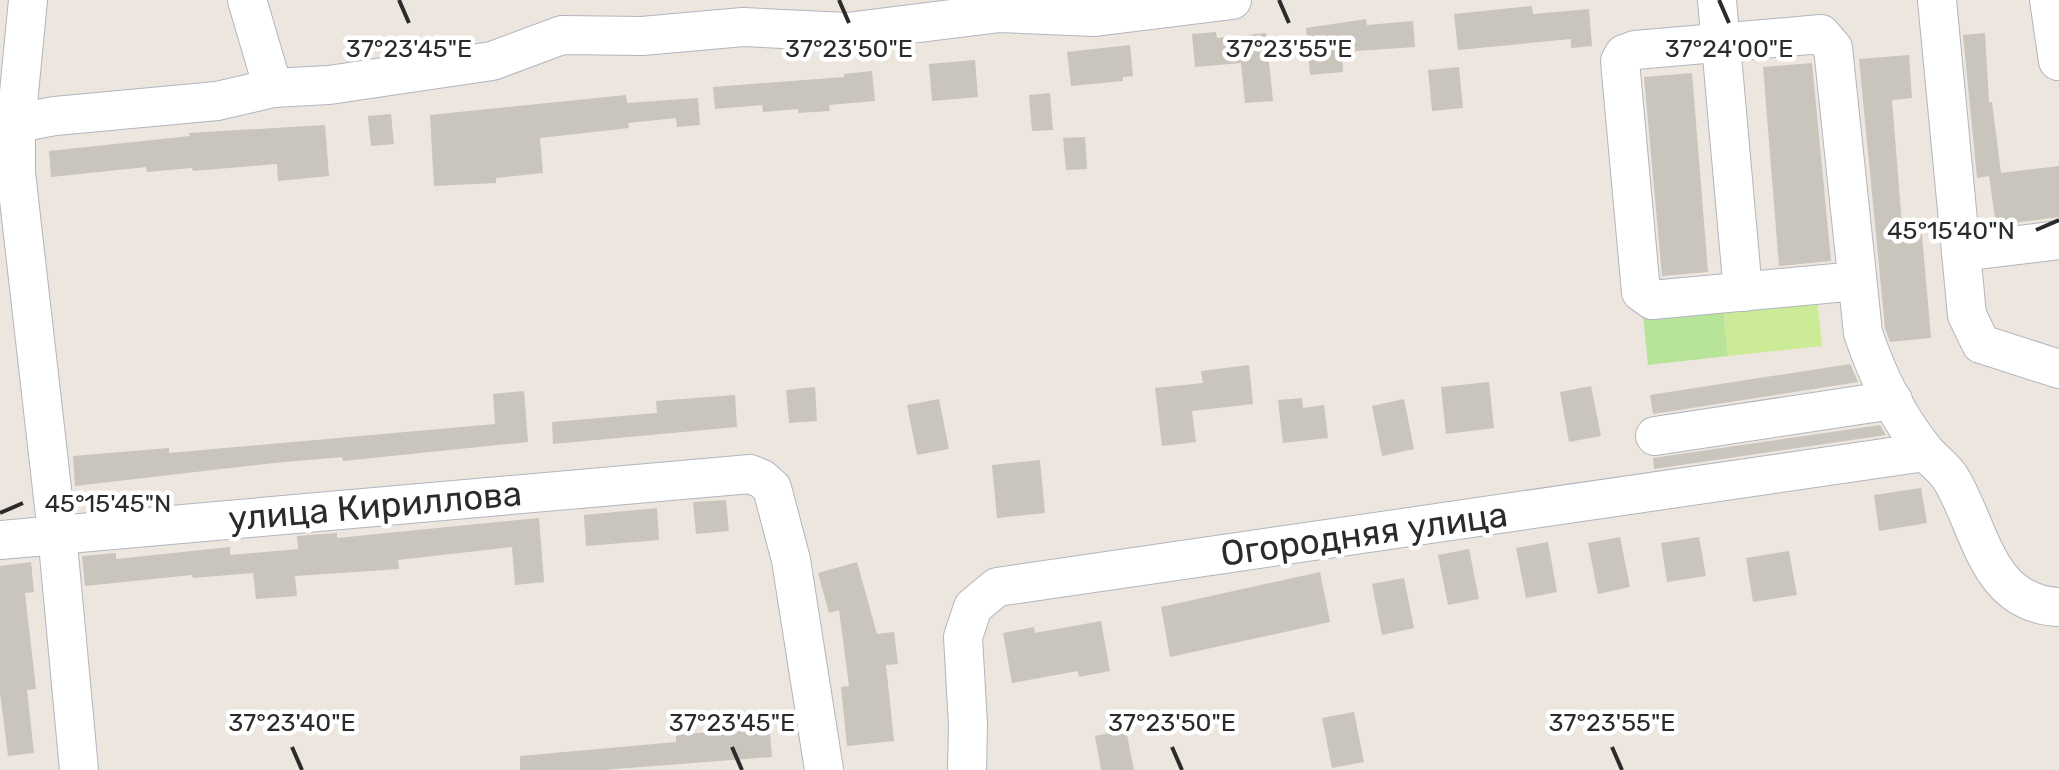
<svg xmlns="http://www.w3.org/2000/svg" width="2059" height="770" font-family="Rubik,sans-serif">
	<rect width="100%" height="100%" fill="#ede6de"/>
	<!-- green -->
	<polygon fill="#b8e49a" points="1723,307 1728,356 1648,365 1643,315"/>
	<!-- pitch -->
	<polygon fill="#cceb96" points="1817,296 1822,346 1728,356 1723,307"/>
	<!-- building -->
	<g fill="#c9c4bc">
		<polygon points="1532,6 1533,14 1589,9 1592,46 1571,48 1571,39 1458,50 1454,14"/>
		<polygon points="1366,19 1367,25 1413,21 1415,47 1342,52 1343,72 1310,75 1306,28"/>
		<polygon points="1216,32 1217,38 1266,33 1273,101 1245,103 1241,63 1195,67 1192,34"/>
		<polygon points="1985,33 1989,102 1992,102 2001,173 2059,166 2059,217 1996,225 1989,176 1977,178 1963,35"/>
		<polygon points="1130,45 1133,76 1123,77 1123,81 1071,86 1067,52"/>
		<polygon points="1909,55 1912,98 1892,100 1902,225 1921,224 1931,338 1890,342 1885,328 1859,59"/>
		<polygon points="975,60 978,97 932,101 929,64"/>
		<polygon points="1812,63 1831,261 1779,266 1763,67"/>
		<polygon points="1459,67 1463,108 1432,111 1428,70"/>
		<polygon points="872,71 875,101 829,105 830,111 798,113 798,109 763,112 762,105 715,109 713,87 844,77 844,74"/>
		<polygon points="1692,73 1708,272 1662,276 1644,77"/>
		<polygon points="1050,93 1053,130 1032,131 1029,95"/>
		<polygon points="626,95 627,103 698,98 700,125 677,127 676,118 628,123 629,128 540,138 543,173 496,178 496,183 434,186 430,115"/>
		<polygon points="391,114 394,144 371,146 368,116"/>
		<polygon points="325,125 329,176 278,181 277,164 193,171 192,168 147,172 146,167 51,177 49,151 190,136 189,133"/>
		<polygon points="1085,137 1087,169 1066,170 1063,138"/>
		<polygon points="1850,364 1858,382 1653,414 1650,395"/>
		<polygon points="1249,365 1253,404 1192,411 1196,442 1162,446 1155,388 1203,383 1201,371"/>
		<polygon points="1489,382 1494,428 1446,434 1441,387"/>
		<polygon points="1591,386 1601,436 1569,442 1560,392"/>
		<polygon points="815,387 817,421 789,423 786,390"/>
		<polygon points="524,391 528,442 343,461 342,457 274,463 75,486 73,456 169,448 169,453 495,424 493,394"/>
		<polygon points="735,395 737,427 553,444 552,422 657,413 656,401"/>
		<polygon points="1302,398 1303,408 1324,405 1328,438 1283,443 1278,400"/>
		<polygon points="939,399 949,449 917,455 907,405"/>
		<polygon points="1404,399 1414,449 1382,456 1372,406"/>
		<polygon points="1880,425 1886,435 1654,469 1653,458"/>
		<polygon points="1040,460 1045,513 997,518 992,465"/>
		<polygon points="1921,488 1927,523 1879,531 1874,495"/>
		<polygon points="726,500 729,531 696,534 693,502"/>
		<polygon points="657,508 659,540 586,546 584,515"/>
		<polygon points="539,518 544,582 515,585 512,547 398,560 399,569 295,576 297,596 256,599 253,573 193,578 192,575 85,586 82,556 116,553 116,559 230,547 230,555 298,549 297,536 337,533 337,538"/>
		<polygon points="1620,537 1630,587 1598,594 1588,543"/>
		<polygon points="1699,537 1706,576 1667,582 1661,543"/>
		<polygon points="1548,542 1557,592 1526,598 1516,548"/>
		<polygon points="1469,549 1479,599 1448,605 1438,555"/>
		<polygon points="1789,551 1797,595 1753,602 1746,558"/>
		<polygon points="31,562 34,592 25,593 36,689 27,690 34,753 8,756 0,693 0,566"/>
		<polygon points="857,562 877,634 894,632 898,664 886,665 894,741 847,746 841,687 849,686 839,610 829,613 818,573"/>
		<polygon points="1320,572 1330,622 1170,657 1161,607"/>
		<polygon points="1404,578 1414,628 1382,635 1372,584"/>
		<polygon points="1101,621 1110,671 1079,677 1078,671 1012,683 1003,633 1034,627 1035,633"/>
		<polygon points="1354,712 1364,762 1332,768 1322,718"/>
		<polygon points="769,721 772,757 602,770 520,770 520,756 676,742 676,735 732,730 731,724"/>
		<polygon points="1126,730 1134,770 1101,770 1095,736"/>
	</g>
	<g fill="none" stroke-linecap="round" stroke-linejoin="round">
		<!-- minor casing -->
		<g stroke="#b1b5bf" stroke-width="40">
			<g id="minor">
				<polyline points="28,0 16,124 16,173 57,533 79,770"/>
				<polyline points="247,0 273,88"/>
				<polyline points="1717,0 1743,292"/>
				<polyline points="1937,0 1967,315 1981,344 2059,369"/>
				<polyline points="2049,0 2058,61"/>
				<polyline points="0,126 55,116 217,101 273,88 329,85 492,61 562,35 642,36 743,27 847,32 1000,13 1095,17 1232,0"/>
				<polyline points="1961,252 2059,240"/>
				<path d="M1857,281L1652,300L1641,292L1620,61L1624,54L1635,50L1821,34L1833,48L1863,333C1877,374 1897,417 1925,451C1933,461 1944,467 1951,479C1981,528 1986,604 2059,607"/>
				<polyline points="1655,436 1893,400"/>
				<polyline points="0,540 750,474 762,479 772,488 791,560 824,770"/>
				<polyline points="967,770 968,725 963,637 973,607 997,587 1925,452"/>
			</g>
		</g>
		<!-- minor -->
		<use href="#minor" stroke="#fff" stroke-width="38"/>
	</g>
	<!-- ticks -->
	<path fill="none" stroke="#2b2b2b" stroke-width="4" d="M399,0L409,23M839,0L849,23M1279,0L1289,23M1719,0L1729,23M2036,230L2059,220M0,513L23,503M292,747L302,770M732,747L742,770M1172,747L1182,770M1612,747L1622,770"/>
	<g text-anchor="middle" stroke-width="9" stroke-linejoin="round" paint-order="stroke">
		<!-- street labels -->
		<g font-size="35" fill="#2b2b2b" stroke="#fff">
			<text transform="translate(375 506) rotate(-5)" y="12">улица Кириллова</text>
			<text transform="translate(1364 534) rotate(-8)" y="12">Огородняя улица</text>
		</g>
	</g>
	<g font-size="25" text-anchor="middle" fill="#2b2b2b" stroke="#fff" stroke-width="9" stroke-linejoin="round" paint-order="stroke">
		<text x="409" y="57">37°23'45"E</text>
		<text x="849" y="57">37°23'50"E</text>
		<text x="1289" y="57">37°23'55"E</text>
		<text x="1729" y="57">37°24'00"E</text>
		<text x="1951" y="239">45°15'40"N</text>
		<text x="108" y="512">45°15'45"N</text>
		<text x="292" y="731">37°23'40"E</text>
		<text x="732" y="731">37°23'45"E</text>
		<text x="1172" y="731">37°23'50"E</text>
		<text x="1612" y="731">37°23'55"E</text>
	</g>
</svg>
